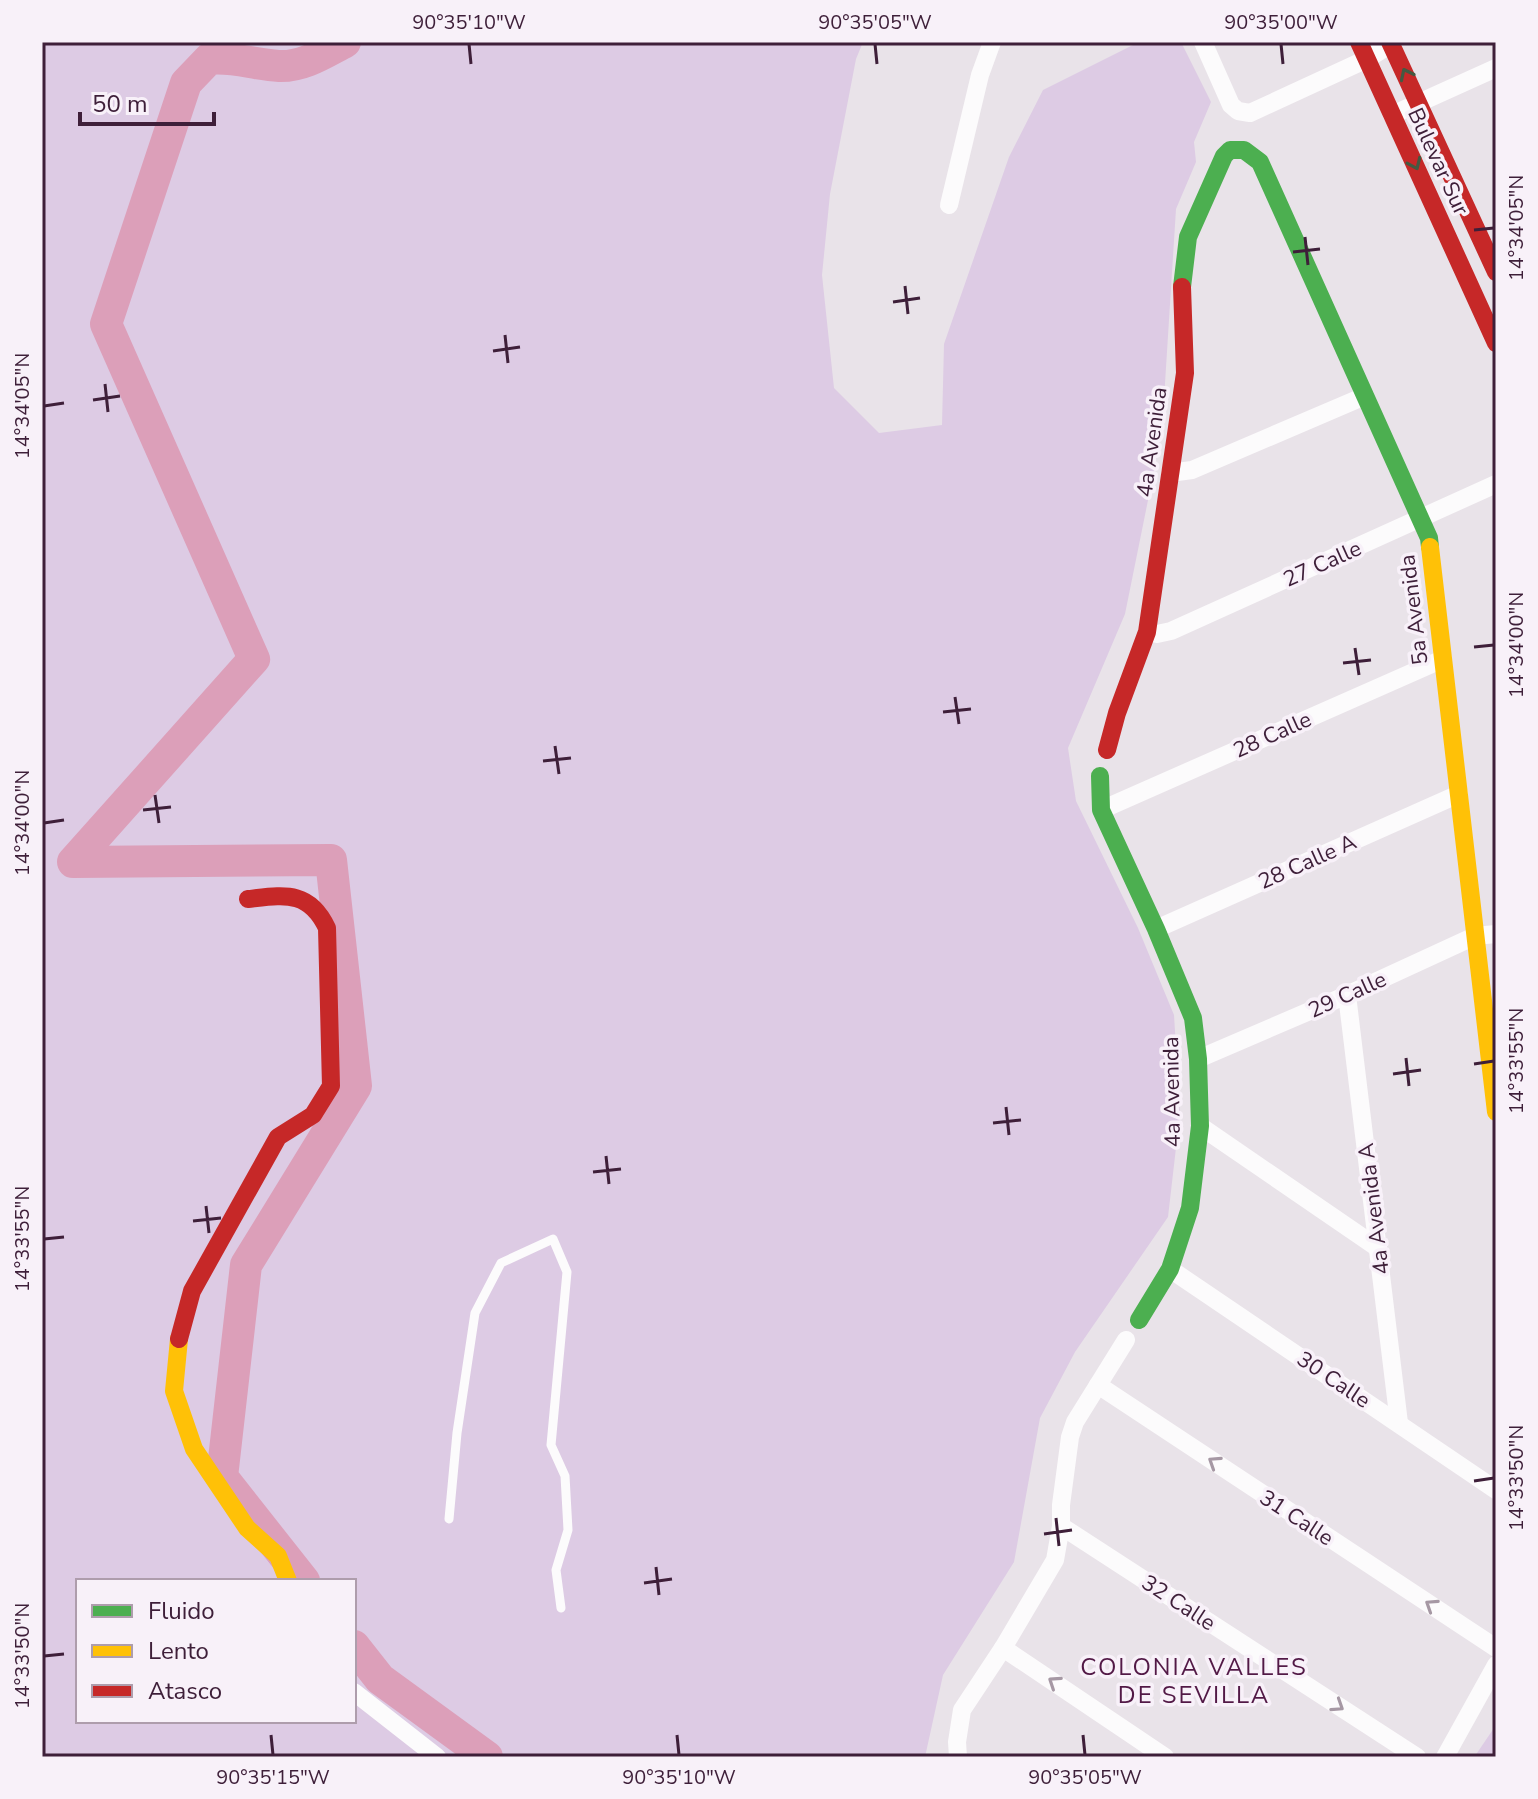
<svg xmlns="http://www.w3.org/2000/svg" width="1538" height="1799" font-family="'Nunito Sans',sans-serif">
	<rect width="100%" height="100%" fill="#e9e3e9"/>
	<!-- green -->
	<g fill="#ddcbe4" fill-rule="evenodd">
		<path d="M42,42H863L856,59L830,194L822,275L834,388L879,433L942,425L944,344L1009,157L1043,90L1139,42H1181L1211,102L1194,142L1196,162L1176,209L1162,431L1125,614L1068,748L1076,801L1138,928L1174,1015L1180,1113L1168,1217L1075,1352L1040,1418L1014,1562L943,1675L925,1757H42ZM78,1581H354V1721H78Z"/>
		<polygon points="1496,1725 1496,1757 1475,1757 1475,1756"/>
	</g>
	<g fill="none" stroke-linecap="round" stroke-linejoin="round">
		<!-- river -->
		<g stroke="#dc9fb9" stroke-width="32">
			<path d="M304,1581L222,1477L246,1265L356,1086L331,860L73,862L254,659L106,324L186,83L209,59C233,56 254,65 279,66C303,67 324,53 345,42"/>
			<polyline points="354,1646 380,1679 487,1757"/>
		</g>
		<!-- lane -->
		<polyline stroke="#fcfbfc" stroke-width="9" points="449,1519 457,1433 475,1313 501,1263 553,1239 567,1272 551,1445 565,1476 568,1530 556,1570 561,1608"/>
		<!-- street -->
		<g stroke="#fcfbfc" stroke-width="18">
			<polyline points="1203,42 1231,105 1238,111 1250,113 1367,59 1391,44"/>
			<polyline points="1392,115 1496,68"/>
			<polyline points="949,205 980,75 992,42"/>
			<polyline points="1170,473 1192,470 1365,396"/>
			<polyline points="1147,632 1157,634 1171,631 1496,484"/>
			<polyline points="1101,810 1443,659"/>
			<polyline points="1156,929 1459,794"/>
			<polyline points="1347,995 1399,1423"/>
			<polyline points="1198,1059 1347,995 1475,936 1496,934"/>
			<polyline points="1200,1126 1378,1248"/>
			<polyline points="1170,1269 1496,1490"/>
			<polyline points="1098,1385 1496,1648"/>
			<polyline points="1061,1526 1417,1757"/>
			<polyline points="1003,1648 1165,1757"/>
			<polyline points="354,1692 437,1757"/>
			<polyline points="958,1757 957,1742 962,1710 1003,1648 1055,1560 1061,1526 1061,1505 1070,1437 1075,1422 1126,1340"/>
			<polyline points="1445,1757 1496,1665"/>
		</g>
		<!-- fast -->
		<g stroke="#4caf50" stroke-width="18">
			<polyline points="1182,287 1188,237 1224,156 1230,150 1244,150 1260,162 1429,538 1430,547"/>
			<polyline points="1100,776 1101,810 1156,929 1193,1018 1198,1059 1200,1126 1190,1208 1170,1269 1139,1320"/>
		</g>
		<!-- slow -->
		<g stroke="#ffc107" stroke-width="18">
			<polyline points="1430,547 1496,1112"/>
			<polyline points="179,1339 174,1391 194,1449 247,1528 278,1556 288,1581"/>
		</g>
		<!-- jam -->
		<g stroke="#c62828" stroke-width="18">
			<polyline points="1359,42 1496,343"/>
			<polyline points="1390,42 1496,272"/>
			<polyline points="1107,750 1117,713 1147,632 1185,373 1182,287"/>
			<path d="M179,1339L192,1291L278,1137L313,1115L331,1086L327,928C309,890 285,895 248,899"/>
		</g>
	</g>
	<!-- one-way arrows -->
	<defs><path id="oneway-chevron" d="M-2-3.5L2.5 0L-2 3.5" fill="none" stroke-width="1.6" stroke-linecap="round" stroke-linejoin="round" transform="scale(2)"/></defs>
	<g stroke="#445942">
		<use href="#oneway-chevron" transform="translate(1406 74) rotate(-116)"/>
		<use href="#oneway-chevron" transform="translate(1415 164) rotate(66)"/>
	</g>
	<g stroke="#a698a4">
		<use href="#oneway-chevron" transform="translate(1214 1462) rotate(-147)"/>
		<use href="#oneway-chevron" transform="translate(1431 1605) rotate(-147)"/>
		<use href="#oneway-chevron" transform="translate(1054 1682) rotate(-146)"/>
		<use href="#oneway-chevron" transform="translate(1338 1706) rotate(33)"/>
	</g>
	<!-- ticks -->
	<path fill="none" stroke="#3e1f39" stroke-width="3" d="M469,44L471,64M875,44L877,64M1281,44L1283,64M1474,230L1494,228M1305,237L1308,265M1293,252L1320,249M905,286L908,314M893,302L920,298M505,335L508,363M493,351L520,347M105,384L108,412M93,400L120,396M44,406L64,403M1474,647L1494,645M1355,648L1359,675M1343,663L1371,660M955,697L959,724M943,712L971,709M555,746L559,774M543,761L571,758M155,795L159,823M143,810L171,807M44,823L64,820M1406,1058L1409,1086M1474,1064L1494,1061M1393,1074L1421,1070M1006,1107L1009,1135M993,1123L1021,1120M606,1156L609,1184M593,1172L621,1169M206,1206L209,1233M193,1221L221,1218M44,1239L64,1237M1474,1481L1494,1478M1056,1518L1059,1546M1044,1534L1072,1530M656,1567L659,1595M644,1583L672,1579M44,1656L64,1654M271,1735L273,1755M677,1735L679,1755M1083,1735L1085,1755"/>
	<g text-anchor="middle" stroke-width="7" stroke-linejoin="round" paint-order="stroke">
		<!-- street labels -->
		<g font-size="22" fill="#3e1f39" stroke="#f8f1f9">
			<text transform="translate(1439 161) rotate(65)" y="8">Bulevar Sur</text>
			<text transform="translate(1151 442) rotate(-82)" y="8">4a Avenida</text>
			<text transform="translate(1322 563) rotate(-24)" y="8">27 Calle</text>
			<text transform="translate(1413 610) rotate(-97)" y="8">5a Avenida</text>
			<text transform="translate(1272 734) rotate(-24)" y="8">28 Calle</text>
			<text transform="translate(1307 861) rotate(-24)" y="8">28 Calle A</text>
			<text transform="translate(1347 994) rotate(-24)" y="8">29 Calle</text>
			<text transform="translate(1171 1092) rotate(-91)" y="8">4a Avenida</text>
			<text transform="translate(1373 1209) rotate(-97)" y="8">4a Avenida A</text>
			<text transform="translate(1334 1379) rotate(34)" y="8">30 Calle</text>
			<text transform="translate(1297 1517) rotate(33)" y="8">31 Calle</text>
			<text transform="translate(1179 1602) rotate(33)" y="8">32 Calle</text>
		</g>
		<!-- neighbourhood labels -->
		<g font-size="24" letter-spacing="2" fill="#521946" stroke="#f8f1f9">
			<text x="1194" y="1675">COLONIA VALLES<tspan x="1194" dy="28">DE SEVILLA</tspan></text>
		</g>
	</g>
	<!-- border -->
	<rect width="1538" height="1799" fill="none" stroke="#f8f1f9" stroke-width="88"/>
	<!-- legend -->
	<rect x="76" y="1579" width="280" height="144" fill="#f8f1f9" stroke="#ae9dac" stroke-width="2"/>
	<rect x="92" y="1605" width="40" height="12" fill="#4caf50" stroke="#ae9dac" stroke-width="2"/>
	<text x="148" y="1619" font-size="24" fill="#3e1f39">Fluido</text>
	<rect x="92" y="1645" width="40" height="12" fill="#ffc107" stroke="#ae9dac" stroke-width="2"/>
	<text x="148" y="1659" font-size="24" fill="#3e1f39">Lento</text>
	<rect x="92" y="1685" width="40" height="12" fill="#c62828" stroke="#ae9dac" stroke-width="2"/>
	<text x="148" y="1699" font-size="24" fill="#3e1f39">Atasco</text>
	<!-- scale -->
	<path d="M80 112v12h134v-12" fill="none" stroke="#3e1f39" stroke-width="4"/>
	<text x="92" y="112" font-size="24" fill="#3e1f39" stroke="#f8f1f9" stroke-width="6" paint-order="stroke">50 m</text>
	<rect x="44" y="44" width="1450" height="1711" fill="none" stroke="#3e1f39" stroke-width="3"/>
	<g font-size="20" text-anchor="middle" fill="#3e1f39">
		<text x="469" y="29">90°35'10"W</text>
		<text x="875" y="29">90°35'05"W</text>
		<text x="1281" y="29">90°35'00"W</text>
		<text transform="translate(1516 228) rotate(-90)" y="7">14°34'05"N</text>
		<text transform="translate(22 406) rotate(-90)" y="7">14°34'05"N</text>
		<text transform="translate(1516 645) rotate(-90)" y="7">14°34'00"N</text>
		<text transform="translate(22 823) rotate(-90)" y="7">14°34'00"N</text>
		<text transform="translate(1516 1061) rotate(-90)" y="7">14°33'55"N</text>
		<text transform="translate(22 1239) rotate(-90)" y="7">14°33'55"N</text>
		<text transform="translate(1516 1478) rotate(-90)" y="7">14°33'50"N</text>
		<text transform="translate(22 1656) rotate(-90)" y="7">14°33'50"N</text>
		<text x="273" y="1784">90°35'15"W</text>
		<text x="679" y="1784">90°35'10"W</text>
		<text x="1085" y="1784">90°35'05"W</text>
	</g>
</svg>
